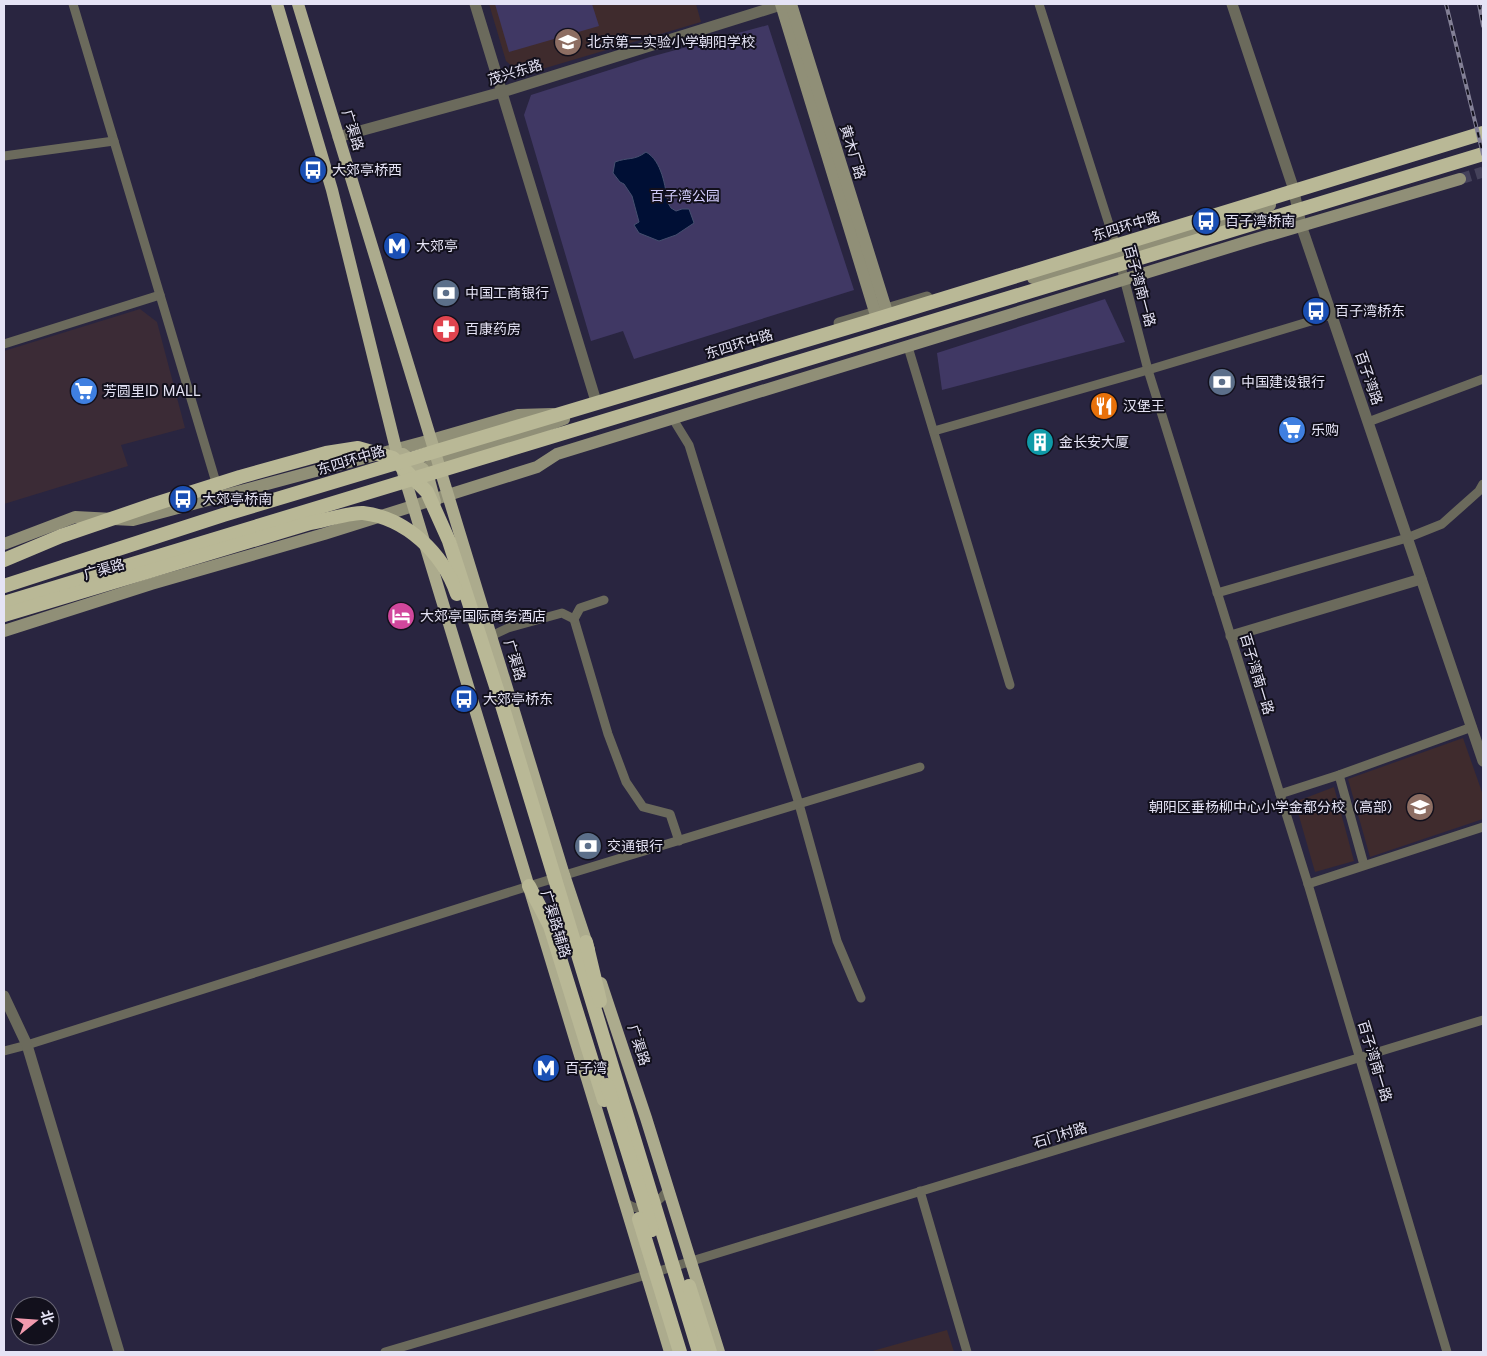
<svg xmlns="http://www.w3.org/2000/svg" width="1487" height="1356" font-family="Inter,'Noto Sans SC',sans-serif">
	<rect width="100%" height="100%" fill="#292540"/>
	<!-- commercial -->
	<polygon fill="#3b2b36" points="140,309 157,322 185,428 121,445 128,466 4,504 4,351"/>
	<!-- education -->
	<g fill="#3f2b2d">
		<polygon points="489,4 696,4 701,22 522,75 506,61"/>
		<polygon points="1463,738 1483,795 1483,819 1370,857 1348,779"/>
		<polygon points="1334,787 1354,861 1315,872 1295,802"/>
		<polygon points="947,1330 954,1352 869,1352"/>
	</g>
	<!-- green -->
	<g fill="#403864">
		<polygon points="495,4 592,4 599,26 509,52"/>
		<polygon points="768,25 854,290 634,359 623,331 591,341 524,115 531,95 650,57"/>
		<polygon points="1105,299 1125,342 942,390 937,353"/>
	</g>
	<!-- water -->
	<path fill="#000f35" stroke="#454f6f" d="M646,152C662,161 665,186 668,203L671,208L676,211L682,209H689L694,223L676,235L659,241L639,233L634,225L639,222L632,196L624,184L620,182L613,173L615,162C628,157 634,161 646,152Z"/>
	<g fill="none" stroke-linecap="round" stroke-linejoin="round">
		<!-- tertiary-tunnel -->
		<polyline stroke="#45425b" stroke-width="11" stroke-dasharray="11 5.5" stroke-linecap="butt" points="1460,179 1483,172"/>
		<!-- minor -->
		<g stroke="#6b6a5c" stroke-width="9">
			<polyline points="73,4 218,489"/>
			<polyline points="1039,4 1114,240 1148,370 1308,884 1447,1352"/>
			<polyline points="4,156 114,141"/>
			<polyline points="4,344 160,295"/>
			<polyline points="908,347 1010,685"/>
			<polyline points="673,419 689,445 799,804 837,941 861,998"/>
			<polyline points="1368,422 1483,379"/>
			<polyline points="934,431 1148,370 1331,315"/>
			<polyline points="1217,593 1407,538 1442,524 1479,491 1483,484"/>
			<polyline points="604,600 580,608 574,619 608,734 626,782 643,807 670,814 679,841"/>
			<polyline points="491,636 508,628 562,613 574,619"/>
			<polyline points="1339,775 1364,865"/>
			<polyline points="1280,794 1339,775 1472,727"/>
			<polyline points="1308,884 1483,827"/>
			<polyline points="4,1051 27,1045 529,886 920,767"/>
			<polyline points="920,1191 967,1352"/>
			<path d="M623,1201C643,1216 654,1207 668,1190"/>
			<polyline points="385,1352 646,1275 1483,1020"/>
		</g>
		<!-- tertiary -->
		<g stroke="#6b6a5c" stroke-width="11">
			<polyline points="475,4 595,398"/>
			<polyline points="1232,4 1293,187 1301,225 1483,761"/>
			<polyline points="338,137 502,92 784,4"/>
			<polyline points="839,323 927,297"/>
			<polyline points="1231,636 1421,579"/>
			<polyline points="4,996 27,1045 119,1352"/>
		</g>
		<!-- secondary -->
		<g stroke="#908f77" stroke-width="12">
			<polyline points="781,4 875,312"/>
			<polyline points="791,4 886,309"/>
			<polyline points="1033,278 1209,227 1270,205"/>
			<polyline points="414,474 438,462 507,441 564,419"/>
			<polyline points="4,544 75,517 133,520 431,440 518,415 553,414"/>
			<polyline points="4,631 151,584 324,534 537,467 557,454 1246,242 1460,179"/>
		</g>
		<!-- primary -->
		<g stroke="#acab8d" stroke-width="12">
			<polyline points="277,4 332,190 396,449 670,1352"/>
			<polyline points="298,4 564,875 589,950"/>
			<polyline points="403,454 423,469 428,476 435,502"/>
			<polyline points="601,983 646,1118 719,1352"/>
		</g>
		<!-- trunk -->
		<g stroke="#b9b896" stroke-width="14">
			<polyline points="4,560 61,536 152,505 240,477 326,453 358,448 393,458 427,492 449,541 502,705 699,1352"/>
			<polyline points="4,586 223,515 867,322 1483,133"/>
			<polyline points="4,603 1483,154"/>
			<path d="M4,615L310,523C322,521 352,512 363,513C406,518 443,553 457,594"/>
			<polyline points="529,886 550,926 604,1100"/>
			<polyline points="586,942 600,1001"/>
			<polyline points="607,1085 652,1230"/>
			<polyline points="639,1219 680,1352"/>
			<polyline points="689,1286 710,1352"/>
		</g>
		<!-- rail casing -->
		<g stroke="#838096" stroke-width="4">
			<g id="rail">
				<polyline points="1446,4 1483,154"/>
				<polyline points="1479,4 1483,26"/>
			</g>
		</g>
		<!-- rail -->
		<use href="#rail" stroke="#12101c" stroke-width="2" stroke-dasharray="5.5" stroke-linecap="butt"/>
	</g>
	<!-- icons -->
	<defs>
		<g id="school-disc" transform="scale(1.4375)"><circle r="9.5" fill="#8d6e63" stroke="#12101c"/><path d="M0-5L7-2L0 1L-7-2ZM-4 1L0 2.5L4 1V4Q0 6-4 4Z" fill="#fff"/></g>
		<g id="bus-disc" transform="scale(1.4375)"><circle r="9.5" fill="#1a4fb4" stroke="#12101c"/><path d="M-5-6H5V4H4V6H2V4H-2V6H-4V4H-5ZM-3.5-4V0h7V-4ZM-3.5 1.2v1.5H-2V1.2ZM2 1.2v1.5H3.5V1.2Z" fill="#fff"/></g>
		<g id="metro-disc" transform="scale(1.4375)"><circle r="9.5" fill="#1a4fb4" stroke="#12101c"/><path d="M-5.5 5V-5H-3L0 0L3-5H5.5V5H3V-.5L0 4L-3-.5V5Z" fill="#fff"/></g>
		<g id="bank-disc" transform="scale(1.4375)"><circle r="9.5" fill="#5c6f8a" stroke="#12101c"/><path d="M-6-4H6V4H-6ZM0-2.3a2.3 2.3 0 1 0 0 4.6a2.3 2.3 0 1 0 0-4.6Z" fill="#fff"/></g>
		<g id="pharmacy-disc" transform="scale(1.4375)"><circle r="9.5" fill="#e0444e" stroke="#12101c"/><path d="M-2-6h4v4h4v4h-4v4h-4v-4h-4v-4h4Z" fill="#fff"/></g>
		<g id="supermarket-disc" transform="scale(1.4375)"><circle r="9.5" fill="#3f7fe0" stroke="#12101c"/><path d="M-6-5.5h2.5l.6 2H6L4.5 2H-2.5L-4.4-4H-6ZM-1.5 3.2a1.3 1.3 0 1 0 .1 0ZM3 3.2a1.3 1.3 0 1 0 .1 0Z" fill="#fff"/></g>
		<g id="restaurant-disc" transform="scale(1.4375)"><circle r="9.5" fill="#e8710a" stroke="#12101c"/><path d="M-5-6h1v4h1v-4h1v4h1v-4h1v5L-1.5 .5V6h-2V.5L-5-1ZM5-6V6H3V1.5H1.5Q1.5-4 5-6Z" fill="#fff"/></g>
		<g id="building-disc" transform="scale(1.4375)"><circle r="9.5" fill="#0f9aa8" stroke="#12101c"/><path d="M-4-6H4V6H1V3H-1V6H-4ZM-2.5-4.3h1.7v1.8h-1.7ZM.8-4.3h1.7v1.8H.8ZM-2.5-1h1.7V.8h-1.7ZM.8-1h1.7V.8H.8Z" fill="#fff"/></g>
		<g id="hotel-disc" transform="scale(1.4375)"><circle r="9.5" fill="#d1479c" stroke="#12101c"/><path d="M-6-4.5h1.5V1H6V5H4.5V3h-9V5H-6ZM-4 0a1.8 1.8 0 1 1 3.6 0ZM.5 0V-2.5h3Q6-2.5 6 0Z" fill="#fff"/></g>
	</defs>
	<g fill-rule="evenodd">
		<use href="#school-disc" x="568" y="42"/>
		<use href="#bus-disc" x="313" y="170"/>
		<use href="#bus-disc" x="1206" y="221"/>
		<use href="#metro-disc" x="397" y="246"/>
		<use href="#bank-disc" x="446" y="293"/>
		<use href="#bus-disc" x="1316" y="311"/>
		<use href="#pharmacy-disc" x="446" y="329"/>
		<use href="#bank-disc" x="1222" y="382"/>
		<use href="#supermarket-disc" x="84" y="391"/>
		<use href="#restaurant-disc" x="1104" y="406"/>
		<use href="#supermarket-disc" x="1292" y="430"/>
		<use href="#building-disc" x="1040" y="442"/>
		<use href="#bus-disc" x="183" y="499"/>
		<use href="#hotel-disc" x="401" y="616"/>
		<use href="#bus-disc" x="464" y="699"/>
		<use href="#school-disc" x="1420" y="807"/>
		<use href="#bank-disc" x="588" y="846"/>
		<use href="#metro-disc" x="546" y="1068"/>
	</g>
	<g text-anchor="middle" stroke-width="4" stroke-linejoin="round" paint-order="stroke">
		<!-- poi labels -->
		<g font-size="14" fill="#e5e3f5" stroke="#12101c" text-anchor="start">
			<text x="587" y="47">北京第二实验小学朝阳学校</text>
			<text x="332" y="175">大郊亭桥西</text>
			<text x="1225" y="226">百子湾桥南</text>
			<text x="416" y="251">大郊亭</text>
			<text x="465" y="298">中国工商银行</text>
			<text x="1335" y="316">百子湾桥东</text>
			<text x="465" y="334">百康药房</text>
			<text x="1241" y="387">中国建设银行</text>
			<text x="103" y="396">芳圆里ID MALL</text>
			<text x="1123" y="411">汉堡王</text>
			<text x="1311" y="435">乐购</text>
			<text x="1059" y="447">金长安大厦</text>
			<text x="202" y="504">大郊亭桥南</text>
			<text x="420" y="621">大郊亭国际商务酒店</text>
			<text x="483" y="704">大郊亭桥东</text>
			<text x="1401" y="812" text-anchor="end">朝阳区垂杨柳中心小学金都分校（高部）</text>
			<text x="607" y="851">交通银行</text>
			<text x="565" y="1073">百子湾</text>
		</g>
		<!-- street labels -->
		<g font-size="14" fill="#e5e3f5" stroke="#12101c">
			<text transform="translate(515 72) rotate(-17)" y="5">茂兴东路</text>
			<text transform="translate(353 130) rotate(73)" y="5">广渠路</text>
			<text transform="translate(853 152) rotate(73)" y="5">黄木厂路</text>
			<text transform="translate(1126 226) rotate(-17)" y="5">东四环中路</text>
			<text transform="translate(1140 286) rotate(75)" y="5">百子湾南一路</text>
			<text transform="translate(739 344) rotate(-17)" y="5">东四环中路</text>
			<text transform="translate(1369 378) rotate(71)" y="5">百子湾路</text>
			<text transform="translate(351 460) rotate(-17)" y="5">东四环中路</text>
			<text transform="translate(104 569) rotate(-16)" y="5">广渠路</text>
			<text transform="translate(515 660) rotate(73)" y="5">广渠路</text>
			<text transform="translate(1257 674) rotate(73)" y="5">百子湾南一路</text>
			<text transform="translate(556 924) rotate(73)" y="5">广渠路辅路</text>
			<text transform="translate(639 1045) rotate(72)" y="5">广渠路</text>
			<text transform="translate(1375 1061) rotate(73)" y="5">百子湾南一路</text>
			<text transform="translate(1060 1135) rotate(-17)" y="5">石门村路</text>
		</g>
		<!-- park labels -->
		<g font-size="14" fill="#d2ccfc" stroke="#12101c">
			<text x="685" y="201">百子湾公园</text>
		</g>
	</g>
	<!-- border -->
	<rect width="1487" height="1356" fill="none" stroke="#e5e3f5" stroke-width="10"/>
	<!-- north arrow -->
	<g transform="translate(35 1321) rotate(73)"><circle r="24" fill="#12101c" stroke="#666473"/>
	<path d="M0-4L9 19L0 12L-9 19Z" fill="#f29aae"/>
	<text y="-8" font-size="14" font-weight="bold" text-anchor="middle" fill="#e5e3f5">北</text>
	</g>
</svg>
